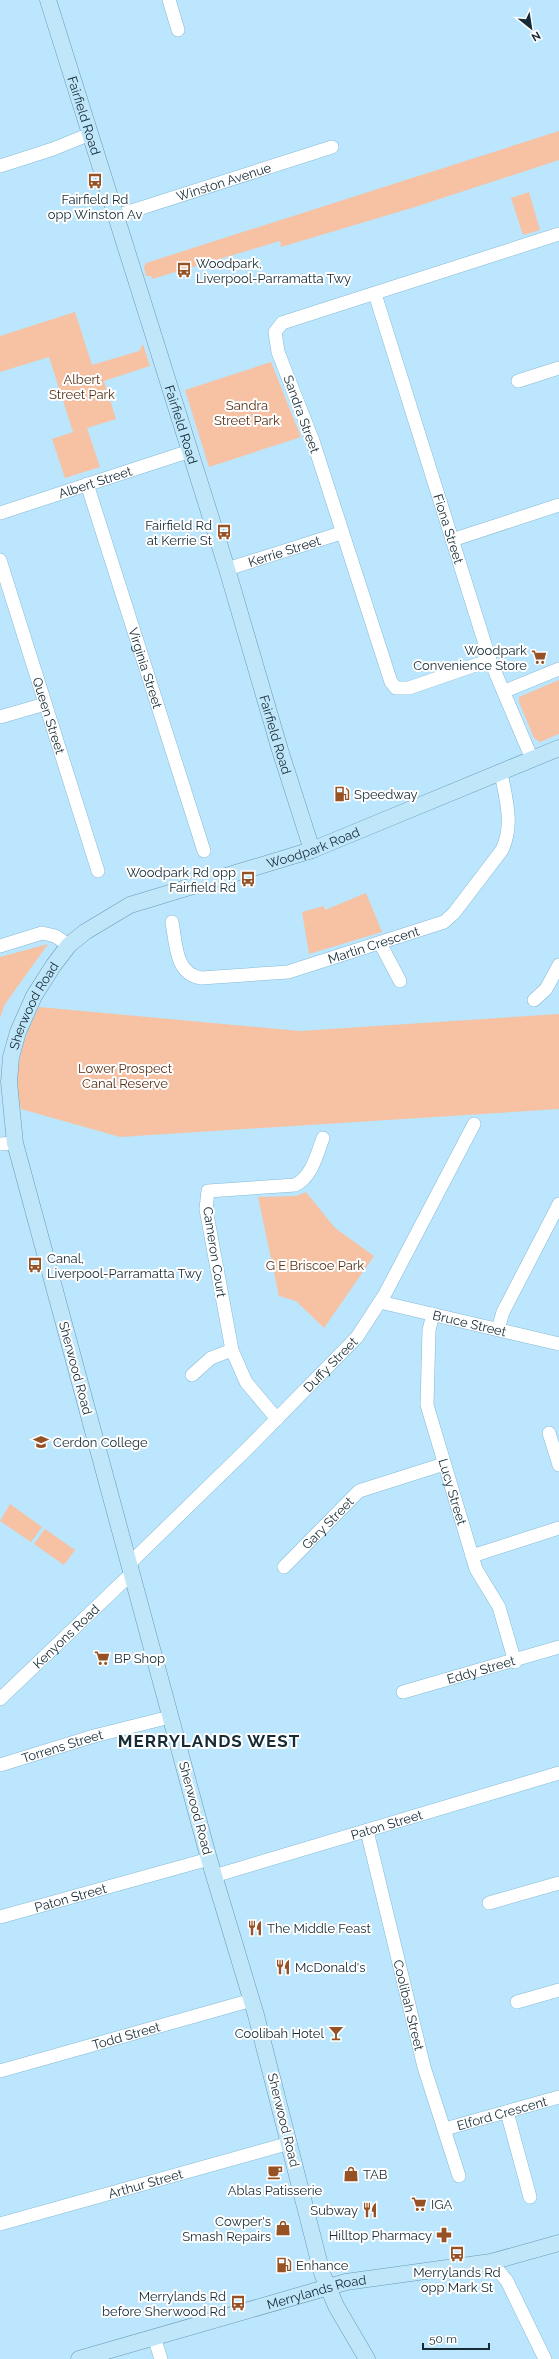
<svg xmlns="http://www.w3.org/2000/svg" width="559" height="2359" font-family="Raleway,sans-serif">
	<rect width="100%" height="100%" fill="#bbe6fd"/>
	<!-- green -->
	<g fill="#f6c2a3">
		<polygon points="559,131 559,160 415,207 281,247 280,241 152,279 151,276 146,276 144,267 146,263"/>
		<polygon points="529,192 540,230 523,235 511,198"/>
		<polygon points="75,312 92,365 139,351 143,344 150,366 104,381 116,419 87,428 100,467 65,478 52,439 73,432 49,357 0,372 0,336"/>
		<polygon points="271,362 301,437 209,467 185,390"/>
		<polygon points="559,680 559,734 540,742 534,738 519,702 519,697"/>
		<polygon points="366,893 382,932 309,954 302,912 324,906 325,910"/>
		<polygon points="48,944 5,1004 0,1018 0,957"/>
		<path d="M39,1007L300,1031L559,1014V1109L120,1137L21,1109C11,1073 23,1039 39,1007Z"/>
		<polygon points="306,1192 335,1228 374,1256 324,1328 296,1301 279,1296 258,1197 296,1196"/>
		<polygon points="10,1504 42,1527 31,1542 0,1521"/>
		<polygon points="45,1529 75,1550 64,1565 34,1544"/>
	</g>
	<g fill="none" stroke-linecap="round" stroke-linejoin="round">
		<!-- minor casing -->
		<g stroke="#85bad6" stroke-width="14">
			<g id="minor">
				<polyline points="169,0 178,30"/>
				<polyline points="0,166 53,149 90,134"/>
				<path id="s1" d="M116,216L332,147"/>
				<path id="s2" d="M375,294L490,660L532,759"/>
				<polyline points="518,381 559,368"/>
				<path id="s3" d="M87,484L204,851"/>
				<path id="s4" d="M0,513L190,451"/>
				<polyline points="452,540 559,505"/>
				<path id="s5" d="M0,560L98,871"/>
				<path id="s6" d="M227,569L341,533"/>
				<polyline points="490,660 409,688 396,688 391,682 313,441 278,352 275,332 282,323 288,321 559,234"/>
				<polyline points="505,691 559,669"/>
				<polyline points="0,717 45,704"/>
				<path id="s7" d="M172,922C176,943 175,974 201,978L288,972L444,922L454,913L502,850C514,825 506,799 501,773"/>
				<polyline points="380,943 400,981"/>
				<polyline points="0,946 42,933 55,936 69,945"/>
				<polyline points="534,1000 546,989 559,965"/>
				<polyline points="0,1144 15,1143"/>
				<path id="s8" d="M380,1302L559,1344"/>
				<path id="s9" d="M433,1314L429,1330L427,1405L476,1569L499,1607L515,1662"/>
				<polyline points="498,1329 503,1312 559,1204"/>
				<polyline points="192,1375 211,1358 232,1350"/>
				<path d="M277,1419L246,1382L232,1350L206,1209L208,1191L295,1185C312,1177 317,1154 323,1138"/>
				<polyline points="549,1433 559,1465"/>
				<polyline points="472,1556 559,1528"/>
				<path id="s10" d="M130,1563L247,1449L357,1337L385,1294L474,1124"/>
				<path id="s11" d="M284,1567L359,1491L444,1464"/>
				<path id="s12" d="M403,1692L559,1647"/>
				<path id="s13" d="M0,1699L132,1573"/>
				<path id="s14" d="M0,1765L94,1736L170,1717"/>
				<path id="s15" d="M367,1831L424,2067L459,2176"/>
				<path id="s16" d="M214,1876L559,1773"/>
				<polyline points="489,1903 559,1883"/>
				<path id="s17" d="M0,1917L209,1859"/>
				<polyline points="517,2002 559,1990"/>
				<path id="s18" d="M0,2071L252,2000"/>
				<polyline points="507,2112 530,2197"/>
				<path id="s19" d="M445,2129L559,2097"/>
				<path id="s20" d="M0,2224L290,2143"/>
				<polyline points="491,2262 507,2281 545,2359"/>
				<polyline points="154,2337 161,2359"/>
			</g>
		</g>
		<!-- major casing -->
		<g stroke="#699ab3" stroke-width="17">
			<g id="major">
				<path id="s21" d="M48,0L227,569L280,750L312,850"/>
				<path id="s22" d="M79,2359L346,2282L491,2262L559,2243"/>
				<path id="s23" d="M367,2359L336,2306L322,2273L256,2015L209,1859L15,1143L9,1082L11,1057L18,1032L34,996L53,966L69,945L85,932L130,905L312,850L559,748"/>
			</g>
		</g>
		<!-- minor -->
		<use href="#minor" stroke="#fff" stroke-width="13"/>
		<!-- major -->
		<use href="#major" stroke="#c0e6fa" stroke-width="16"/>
	</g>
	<!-- icons -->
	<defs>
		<g id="bus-bare" transform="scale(1.2)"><path d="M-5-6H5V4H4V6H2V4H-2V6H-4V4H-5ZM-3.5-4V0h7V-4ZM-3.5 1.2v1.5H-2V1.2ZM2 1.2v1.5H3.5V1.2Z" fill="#965224" stroke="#fff" stroke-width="2.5" paint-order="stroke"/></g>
		<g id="supermarket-bare" transform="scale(1.2)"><path d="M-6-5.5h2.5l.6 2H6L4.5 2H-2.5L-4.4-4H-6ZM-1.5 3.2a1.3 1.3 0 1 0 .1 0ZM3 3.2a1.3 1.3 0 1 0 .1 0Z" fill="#965224" stroke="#fff" stroke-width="2.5" paint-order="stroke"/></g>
		<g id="fuel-bare" transform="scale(1.2)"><path d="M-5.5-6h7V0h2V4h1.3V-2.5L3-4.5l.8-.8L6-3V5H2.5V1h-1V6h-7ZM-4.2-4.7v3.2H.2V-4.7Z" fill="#965224" stroke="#fff" stroke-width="2.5" paint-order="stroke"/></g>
		<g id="school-bare" transform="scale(1.2)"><path d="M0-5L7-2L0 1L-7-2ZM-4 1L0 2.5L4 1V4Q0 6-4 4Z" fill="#965224" stroke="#fff" stroke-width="2.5" paint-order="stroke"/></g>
		<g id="restaurant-bare" transform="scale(1.2)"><path d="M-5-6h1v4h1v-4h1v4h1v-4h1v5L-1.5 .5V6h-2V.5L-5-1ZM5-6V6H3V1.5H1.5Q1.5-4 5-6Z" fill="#965224" stroke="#fff" stroke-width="2.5" paint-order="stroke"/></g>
		<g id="bar-bare" transform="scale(1.2)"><path d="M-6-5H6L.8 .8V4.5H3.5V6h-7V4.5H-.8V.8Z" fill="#965224" stroke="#fff" stroke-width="2.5" paint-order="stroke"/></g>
		<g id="cafe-bare" transform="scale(1.2)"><path d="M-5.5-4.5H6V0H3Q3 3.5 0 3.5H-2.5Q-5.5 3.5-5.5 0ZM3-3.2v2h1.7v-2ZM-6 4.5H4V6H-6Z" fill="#965224" stroke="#fff" stroke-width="2.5" paint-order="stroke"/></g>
		<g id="shop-bare" transform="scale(1.2)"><path d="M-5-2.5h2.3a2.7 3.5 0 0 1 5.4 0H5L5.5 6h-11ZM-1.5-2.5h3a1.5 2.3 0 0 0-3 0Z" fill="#965224" stroke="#fff" stroke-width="2.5" paint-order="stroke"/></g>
		<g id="pharmacy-bare" transform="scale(1.2)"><path d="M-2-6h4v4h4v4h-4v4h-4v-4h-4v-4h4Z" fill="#965224" stroke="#fff" stroke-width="2.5" paint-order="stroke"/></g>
	</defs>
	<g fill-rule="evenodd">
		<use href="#bus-bare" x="95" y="181"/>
		<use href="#bus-bare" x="184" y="270"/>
		<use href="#bus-bare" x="224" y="532"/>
		<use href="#supermarket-bare" x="539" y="657"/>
		<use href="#fuel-bare" x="342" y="794"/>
		<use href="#bus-bare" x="248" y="879"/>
		<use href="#bus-bare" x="35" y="1265"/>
		<use href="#school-bare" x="41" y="1442"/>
		<use href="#supermarket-bare" x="102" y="1658"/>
		<use href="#restaurant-bare" x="255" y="1928"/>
		<use href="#restaurant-bare" x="283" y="1967"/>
		<use href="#bar-bare" x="336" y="2033"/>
		<use href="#cafe-bare" x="275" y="2172"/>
		<use href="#shop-bare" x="351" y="2174"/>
		<use href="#supermarket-bare" x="419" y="2204"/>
		<use href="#restaurant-bare" x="370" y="2210"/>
		<use href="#shop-bare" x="283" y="2228"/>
		<use href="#pharmacy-bare" x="444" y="2235"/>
		<use href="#bus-bare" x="457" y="2254"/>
		<use href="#fuel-bare" x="284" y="2265"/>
		<use href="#bus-bare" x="238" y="2303"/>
	</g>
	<g text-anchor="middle" stroke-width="4" stroke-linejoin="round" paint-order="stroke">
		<!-- street labels -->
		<g font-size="13" fill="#162b36" stroke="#fff">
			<text dy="5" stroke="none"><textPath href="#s21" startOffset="121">Fairfield Road</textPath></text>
			<text dy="5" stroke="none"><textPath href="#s1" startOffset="113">Winston Avenue</textPath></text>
			<text transform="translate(302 414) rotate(70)" y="5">Sandra Street</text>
			<text dy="5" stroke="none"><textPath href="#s21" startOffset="445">Fairfield Road</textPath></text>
			<text dy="5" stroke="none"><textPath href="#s4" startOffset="100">Albert Street</textPath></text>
			<text dy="5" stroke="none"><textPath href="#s2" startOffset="246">Fiona Street</textPath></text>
			<text dy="5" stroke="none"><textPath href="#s6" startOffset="60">Kerrie Street</textPath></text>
			<text dy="5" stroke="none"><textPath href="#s3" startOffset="193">Virginia Street</textPath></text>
			<text dy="5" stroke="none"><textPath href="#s5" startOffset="163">Queen Street</textPath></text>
			<text dy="5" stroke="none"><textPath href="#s21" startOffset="769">Fairfield Road</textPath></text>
			<text dy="5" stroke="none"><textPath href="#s23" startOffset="1747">Woodpark Road</textPath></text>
			<text dy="5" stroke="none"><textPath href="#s7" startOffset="245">Martin Crescent</textPath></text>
			<text dy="5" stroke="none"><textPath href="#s23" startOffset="1411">Sherwood Road</textPath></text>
			<text transform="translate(215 1252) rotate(81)" y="5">Cameron Court</text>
			<text dy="5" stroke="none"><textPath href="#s8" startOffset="92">Bruce Street</textPath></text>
			<text dy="5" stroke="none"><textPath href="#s10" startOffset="282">Duffy Street</textPath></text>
			<text transform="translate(76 1368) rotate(75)" y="5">Sherwood Road</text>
			<text dy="5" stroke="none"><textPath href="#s9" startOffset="182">Lucy Street</textPath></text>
			<text dy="5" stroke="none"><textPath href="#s11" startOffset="62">Gary Street</textPath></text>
			<text dy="5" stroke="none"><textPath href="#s13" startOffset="91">Kenyons Road</textPath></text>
			<text dy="5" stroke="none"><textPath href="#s12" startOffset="81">Eddy Street</textPath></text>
			<text dy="5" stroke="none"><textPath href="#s14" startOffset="65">Torrens Street</textPath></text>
			<text transform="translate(196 1808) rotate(75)" y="5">Sherwood Road</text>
			<text dy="5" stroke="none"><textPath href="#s16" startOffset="180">Paton Street</textPath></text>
			<text dy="5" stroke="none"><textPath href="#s17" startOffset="73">Paton Street</textPath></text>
			<text dy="5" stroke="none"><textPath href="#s15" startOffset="179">Coolibah Street</textPath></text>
			<text dy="5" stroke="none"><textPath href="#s18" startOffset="131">Todd Street</textPath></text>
			<text dy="5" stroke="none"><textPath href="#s19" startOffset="59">Elford Crescent</textPath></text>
			<text transform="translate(284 2120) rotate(76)" y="5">Sherwood Road</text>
			<text dy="5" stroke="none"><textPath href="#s20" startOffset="151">Arthur Street</textPath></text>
			<text dy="5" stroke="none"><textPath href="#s22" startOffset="247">Merrylands Road</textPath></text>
		</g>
		<!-- poi labels -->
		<g font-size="13" fill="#162b36" stroke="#fff" text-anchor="start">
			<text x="95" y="204" text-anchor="middle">Fairfield Rd<tspan x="95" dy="15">opp Winston Av</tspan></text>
			<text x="196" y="268">Woodpark,<tspan x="196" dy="15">Liverpool-Parramatta Twy</tspan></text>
			<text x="212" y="530" text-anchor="end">Fairfield Rd<tspan x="212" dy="15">at Kerrie St</tspan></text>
			<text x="527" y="655" text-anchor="end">Woodpark<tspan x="527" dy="15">Convenience Store</tspan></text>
			<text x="354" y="799">Speedway</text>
			<text x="236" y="877" text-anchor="end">Woodpark Rd opp<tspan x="236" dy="15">Fairfield Rd</tspan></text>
			<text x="47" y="1263">Canal,<tspan x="47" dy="15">Liverpool-Parramatta Twy</tspan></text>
			<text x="53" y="1447">Cerdon College</text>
			<text x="114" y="1663">BP Shop</text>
			<text x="267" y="1933">The Middle Feast</text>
			<text x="295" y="1972">McDonald's</text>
			<text x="324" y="2038" text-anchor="end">Coolibah Hotel</text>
			<text x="363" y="2179">TAB</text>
			<text x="275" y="2195" text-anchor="middle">Ablas Patisserie</text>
			<text x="431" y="2209">IGA</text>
			<text x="358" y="2215" text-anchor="end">Subway</text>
			<text x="271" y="2226" text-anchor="end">Cowper's<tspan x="271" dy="15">Smash Repairs</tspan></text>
			<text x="432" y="2240" text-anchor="end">Hilltop Pharmacy</text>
			<text x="296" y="2270">Enhance</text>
			<text x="457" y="2277" text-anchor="middle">Merrylands Rd<tspan x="457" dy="15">opp Mark St</tspan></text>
			<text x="226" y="2301" text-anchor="end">Merrylands Rd<tspan x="226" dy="15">before Sherwood Rd</tspan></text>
		</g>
		<!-- park labels -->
		<g font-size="13" fill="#593117" stroke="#fff">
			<text x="82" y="384">Albert<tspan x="82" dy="15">Street Park</tspan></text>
			<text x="247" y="410">Sandra<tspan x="247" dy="15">Street Park</tspan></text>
			<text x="125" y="1073">Lower Prospect<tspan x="125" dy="15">Canal Reserve</tspan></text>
			<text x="315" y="1270">G E Briscoe Park</text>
		</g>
		<!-- district labels -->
		<g font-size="17" font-weight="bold" letter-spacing="1" fill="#162b36" stroke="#fff">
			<text x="209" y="1747">MERRYLANDS WEST</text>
		</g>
	</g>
	<!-- north arrow -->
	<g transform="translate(531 28) rotate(150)" stroke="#ffffff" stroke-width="3" paint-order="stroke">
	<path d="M0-3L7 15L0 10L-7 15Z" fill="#162b36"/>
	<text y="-6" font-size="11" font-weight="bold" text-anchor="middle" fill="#162b36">N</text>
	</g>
	<!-- scale -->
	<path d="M423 2343v6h66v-6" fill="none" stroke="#162b36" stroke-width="2"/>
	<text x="429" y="2343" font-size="12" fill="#162b36" stroke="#ffffff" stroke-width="3" paint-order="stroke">50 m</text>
</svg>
